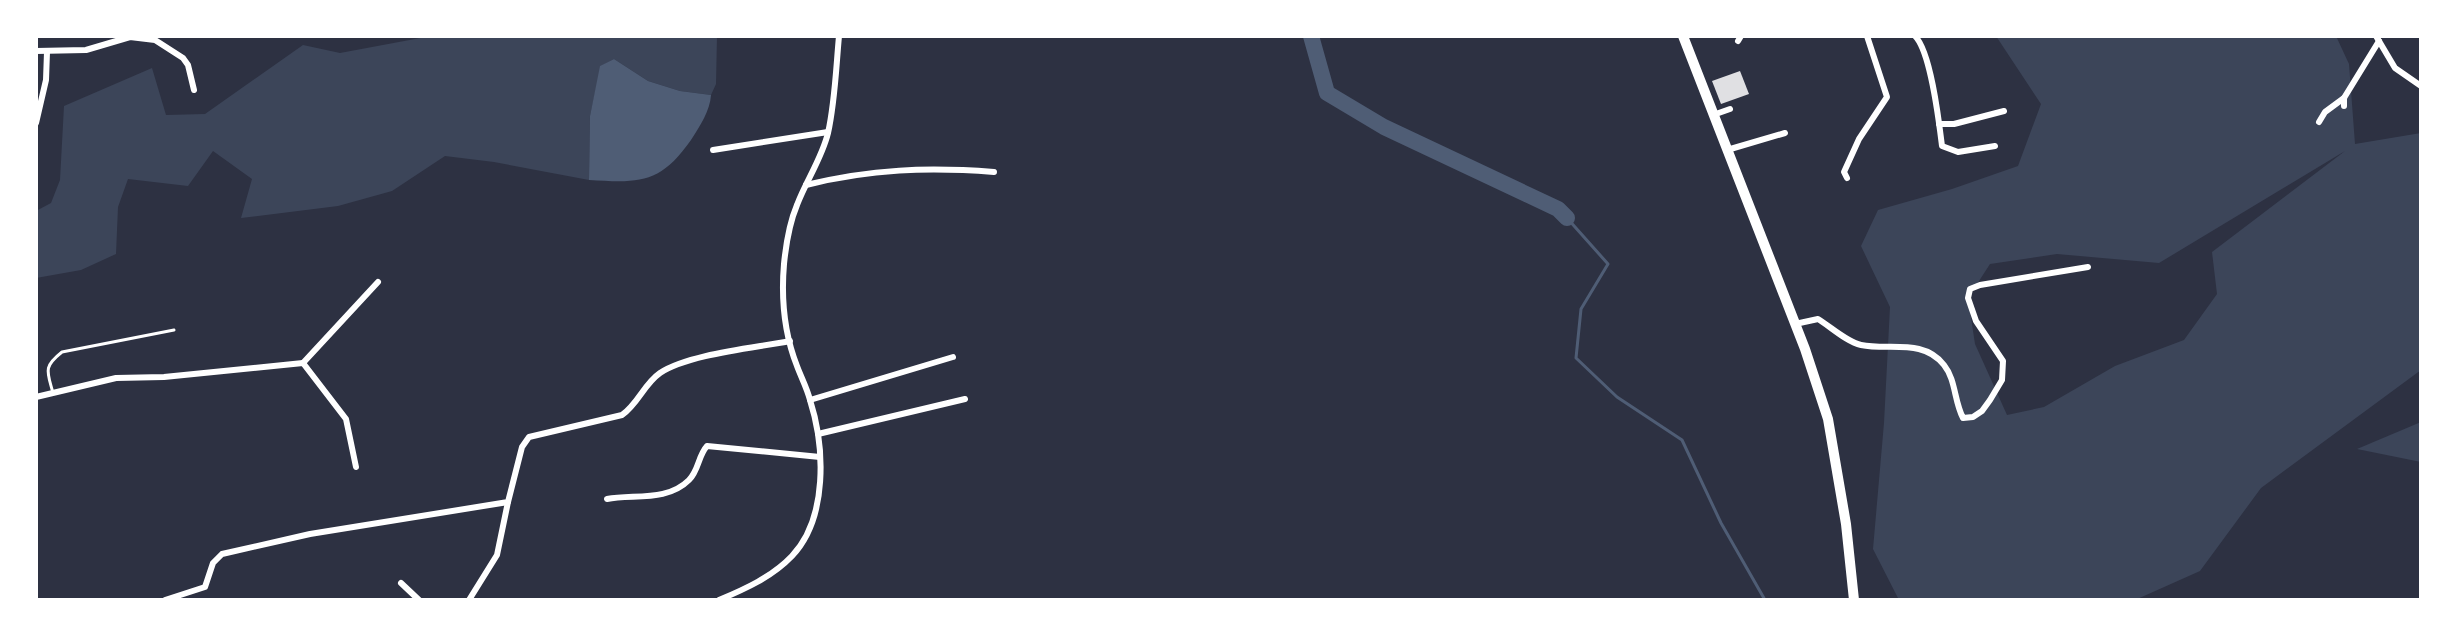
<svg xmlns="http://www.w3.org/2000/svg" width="2457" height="636" font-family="Karla,sans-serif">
	<rect width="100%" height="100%" fill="#2d3142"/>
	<!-- green -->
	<g fill="#3c4559" fill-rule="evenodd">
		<polygon points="431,36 717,36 716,84 711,95 680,91 648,81 614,59 601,66 590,116 589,180 494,162 445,156 392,191 338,206 241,218 252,179 213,151 188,186 128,179 118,207 116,254 81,270 36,278 36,211 51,203 60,180 64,106 152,68 166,115 205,114 303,45 340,53"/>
		<path d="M1996,36H2336L2349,64L2355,144L2421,133V370L2261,488L2200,571L2135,600H1899L1873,549L1884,423L1890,307L1861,246L1878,210L1952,189L2018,166L2041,104ZM2345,151L2212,252L2217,294L2184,340L2115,366L2044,407L2007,415L1975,344L1968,298L1990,264L2057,254L2159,263Z"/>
		<polygon points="2421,422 2421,462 2357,449"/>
	</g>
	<!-- water -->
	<path fill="#4f5d75" d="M614,59L648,81L680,91L711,95C710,111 700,126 691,140C660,184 640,183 589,180L590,116L600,66Z"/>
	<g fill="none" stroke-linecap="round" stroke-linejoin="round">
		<!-- stream -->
		<polyline stroke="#4f5d75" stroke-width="3" points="1567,218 1608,264 1581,309 1576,358 1617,397 1682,440 1721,523 1765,600"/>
		<!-- river -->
		<polyline stroke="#4f5d75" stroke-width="16" points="1311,36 1327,93 1384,127 1558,209 1567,218"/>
	</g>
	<!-- building -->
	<polygon fill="#e0e0e3" points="1740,71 1749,94 1721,104 1712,81"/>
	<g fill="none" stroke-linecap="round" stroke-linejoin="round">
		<!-- service -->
		<path stroke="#fff" stroke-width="3" d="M53,393C47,371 43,367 62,352L174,330"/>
		<!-- minor -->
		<g stroke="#fff" stroke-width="6">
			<path d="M1915,36C1931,52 1939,122 1942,146L1958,152L1995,146"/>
			<polyline points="2376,36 2395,68 2421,86"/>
			<polyline points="1738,41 1741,36"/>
			<polyline points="36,51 86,50 130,37 155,40 183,58 188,65 194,90"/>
			<polyline points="2344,106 2344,98 2379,41"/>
			<polyline points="1713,115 1730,109"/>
			<polyline points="2319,122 2325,112 2344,98"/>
			<polyline points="36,123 46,80 47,52"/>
			<polyline points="1939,124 1954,124 2004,111"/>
			<polyline points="713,150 828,132"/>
			<polyline points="1727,150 1785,133"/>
			<polyline points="1847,178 1844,172 1859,139 1887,97 1867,36"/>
			<path d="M806,185C871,169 927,167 994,172"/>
			<path d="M1795,324L1818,319C1831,327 1847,342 1861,345C1889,351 1923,338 1944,365C1956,380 1954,401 1963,418L1973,417L1982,411L1990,400L2002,380L2003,361L1976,321L1968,298L1970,289L1980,285L2088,267"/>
			<polyline points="303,363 378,282"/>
			<polyline points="36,397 116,378 164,377 303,363 346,419 356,467"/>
			<polyline points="810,400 953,357"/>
			<polyline points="818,434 965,399"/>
			<path d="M607,499C634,494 667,502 689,480C699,470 698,456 707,446L820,457"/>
			<polyline points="401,583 419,600"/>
			<path d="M165,600L205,587L213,563L222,554L310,534L508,502L522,447L529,437L622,415C638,404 644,384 660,373C689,354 755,348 790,341"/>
			<polyline points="469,600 497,555 508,502"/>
			<path d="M719,600C745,589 772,577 792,556C828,518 825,447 810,400C807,388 801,377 797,366C784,333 781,299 784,264C786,244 789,224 797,205C806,181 822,158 828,133C835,102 836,68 839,36"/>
		</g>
		<!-- trunk -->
		<polyline stroke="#fff" stroke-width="10" points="1683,36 1805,349 1828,419 1846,524 1854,600"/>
	</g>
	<!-- border -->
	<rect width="2457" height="636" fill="none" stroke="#ffffff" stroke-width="76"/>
</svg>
